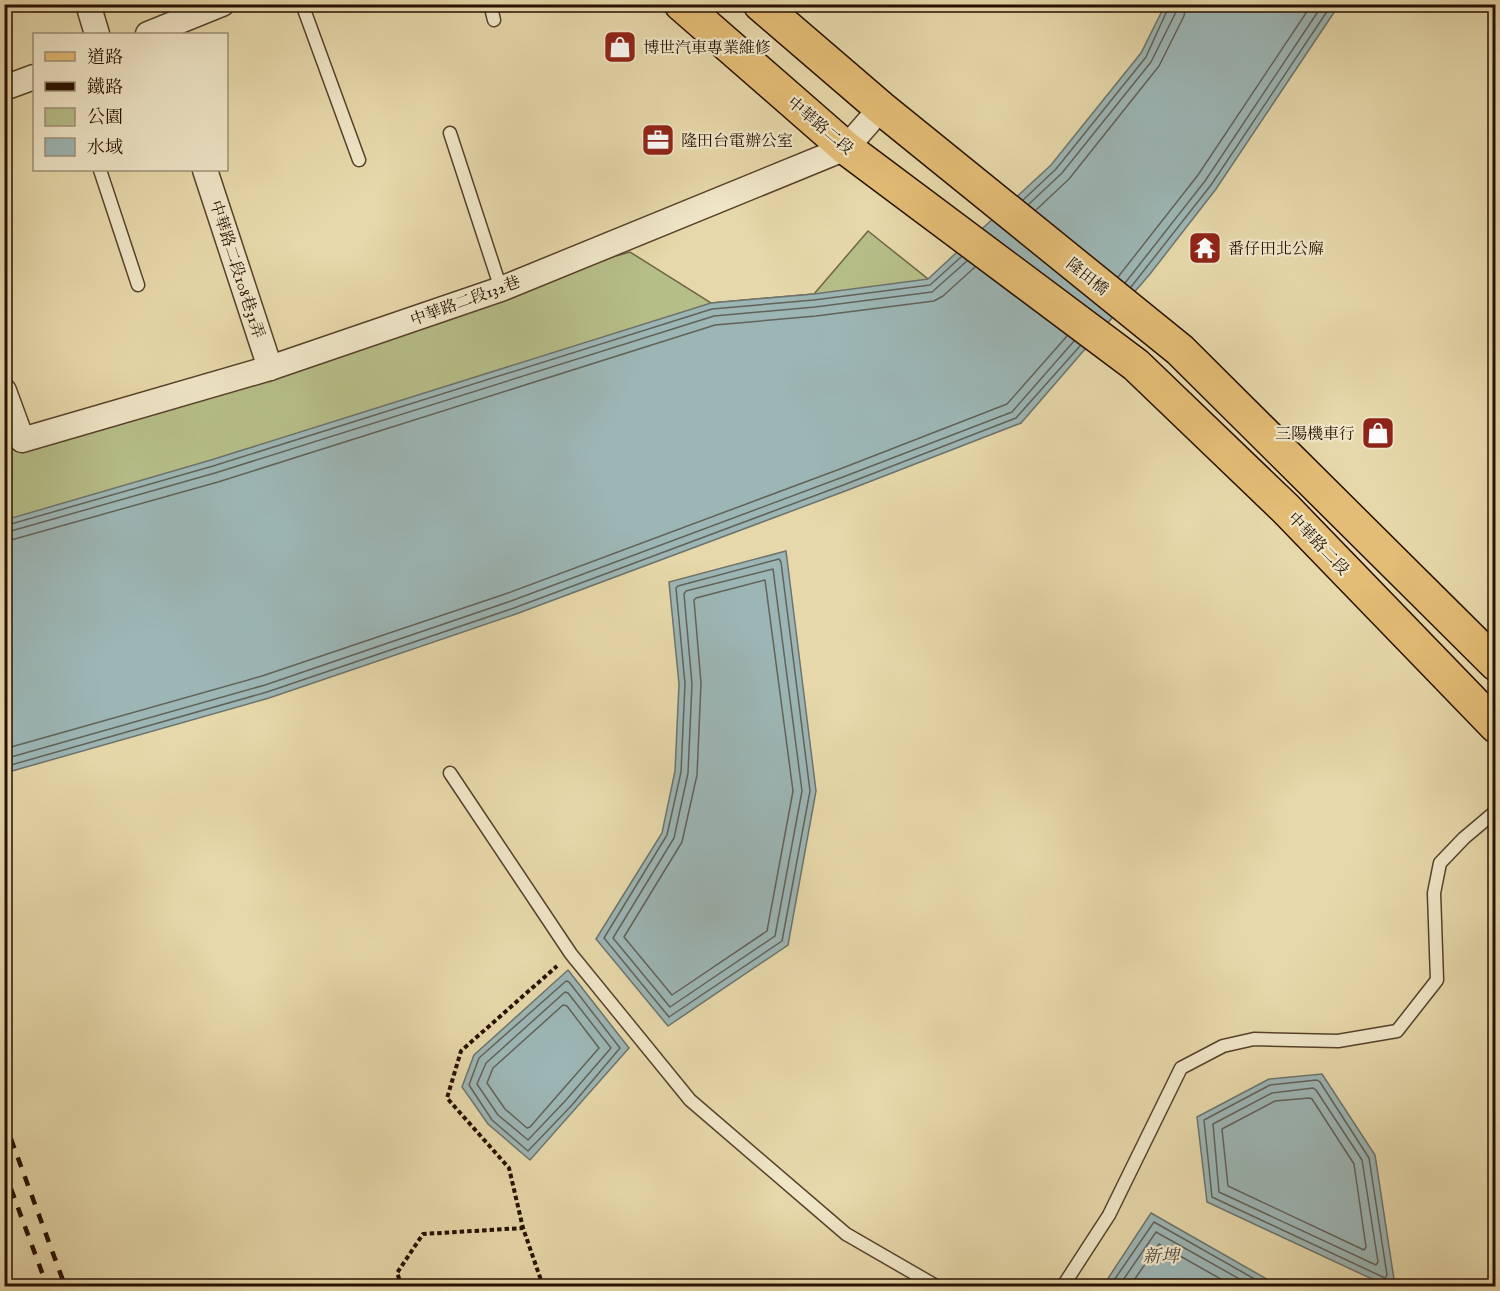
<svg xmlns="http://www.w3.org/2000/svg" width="1500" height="1291" font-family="'IM FELL English','Noto Serif TC',serif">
	<rect width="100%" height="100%" fill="#e6d8aa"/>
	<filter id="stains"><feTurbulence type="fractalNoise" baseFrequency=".00333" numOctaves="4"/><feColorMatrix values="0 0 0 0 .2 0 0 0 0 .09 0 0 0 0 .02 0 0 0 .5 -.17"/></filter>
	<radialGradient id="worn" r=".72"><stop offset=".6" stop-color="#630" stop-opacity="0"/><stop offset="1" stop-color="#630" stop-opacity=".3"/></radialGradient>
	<!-- green -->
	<polygon fill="#b6be88" stroke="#6e6644" stroke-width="1.5" points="868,231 1012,346 1021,423 5,682 4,450 22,440 501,289 630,252 711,303 814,294"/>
	<!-- water -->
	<g fill="#9cb6b5" stroke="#6d736d" stroke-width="1.5">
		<polygon points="1165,5 1339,5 1216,189 1150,274 1021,423 848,490 516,614 269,698 5,773 5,520 211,460 711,303 814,294 928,279 1051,165 1141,53"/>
		<polygon points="786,551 816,791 788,945 668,1026 596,939 662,833 675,771 679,684 669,582"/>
		<polygon points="568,970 629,1048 530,1160 488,1124 462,1087 474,1055"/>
		<polygon points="1322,1074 1375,1155 1395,1286 1387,1286 1207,1202 1197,1117 1269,1079"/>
		<polygon points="1151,1213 1279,1286 1103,1286"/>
	</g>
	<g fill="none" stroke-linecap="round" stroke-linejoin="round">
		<!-- shore -->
		<g stroke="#62625a" stroke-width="1.5">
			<polyline points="1023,200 1056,169 1146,57 1170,4"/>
			<polyline points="1029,204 1062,173 1151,62 1176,12 1177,4"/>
			<polyline points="1036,210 1069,179 1159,66 1184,16 1186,4"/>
			<polyline points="1118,277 1198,175 1312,4"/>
			<polyline points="1125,283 1205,181 1323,4"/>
			<polyline points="1131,287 1211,185 1332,4"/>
			<polyline points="4,526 213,466 712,309 814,300 930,285 961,257"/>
			<polyline points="4,533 215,473 714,316 815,307 932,292 967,261"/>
			<polyline points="4,542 218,482 715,325 816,316 934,301 943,296 975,267"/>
			<polygon points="779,559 781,562 810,791 782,941 669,1017 604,938 667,835 681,772 685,684 676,588 678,586"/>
			<polygon points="773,569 802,791 775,936 670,1007 613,938 674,838 688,773 692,684 684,594 686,591"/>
			<polygon points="765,580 793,791 767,931 672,995 624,937 682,842 697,775 701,683 694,600 696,598"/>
			<polyline points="4,749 262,676 508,593 840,469 1007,404 1067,336"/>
			<polyline points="4,759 265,685 511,601 843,477 1012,412 1074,341"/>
			<polyline points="4,767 267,692 514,608 846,484 1016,418 1080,346"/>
			<polygon points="566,981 569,982 620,1048 572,1105 528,1151 492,1120 469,1085 479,1058"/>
			<polygon points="565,992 568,993 611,1048 566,1100 528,1140 498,1115 477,1084 486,1063"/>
			<polygon points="563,1005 567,1006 599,1048 530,1127 527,1128 505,1109 487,1083 493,1068"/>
			<polygon points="1317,1080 1320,1082 1369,1158 1387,1275 1385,1278 1212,1197 1204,1120 1270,1085"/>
			<polygon points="1313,1088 1316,1090 1362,1160 1378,1262 1376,1265 1219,1192 1213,1124 1272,1093"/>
			<polygon points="1309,1098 1312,1099 1354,1164 1366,1247 1364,1250 1228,1186 1222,1129 1275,1101"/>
			<polyline points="1110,1286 1154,1222 1267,1286"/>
			<polyline points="1119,1286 1156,1232 1252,1286"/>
			<polyline points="1130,1286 1159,1244 1233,1286"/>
		</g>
		<!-- lane casing -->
		<g stroke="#57412a" stroke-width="15">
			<g id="lane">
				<polyline points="302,4 359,160"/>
				<polyline points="490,4 494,20"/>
				<polyline points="450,133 501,289"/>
				<polyline points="100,170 138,285"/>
				<polyline points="450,773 571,954 690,1100 846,1234 936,1286"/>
				<polyline points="1063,1286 1109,1215 1181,1068 1223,1046 1254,1039 1338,1041 1397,1031 1437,980 1434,893 1440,863 1464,838 1496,811"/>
			</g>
		</g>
		<!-- street casing -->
		<g stroke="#57412a" stroke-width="27">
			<g id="street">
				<polyline points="88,4 97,34"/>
				<polyline points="148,34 222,4"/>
				<polyline points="4,88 34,77"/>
				<polyline points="205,170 270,368"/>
				<polyline points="4,391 22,440 270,368 501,289 846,148 881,108"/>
			</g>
		</g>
		<!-- primary casing -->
		<g stroke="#270f00" stroke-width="36">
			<g id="primary">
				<polyline points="681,4 846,148 1136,365 1286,509 1496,726"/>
				<polyline points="760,4 881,108 1180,350 1496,664"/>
			</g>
		</g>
		<!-- path -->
		<g stroke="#270f00" stroke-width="4" stroke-dasharray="4.5 3" stroke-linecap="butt">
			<polyline points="402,1286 397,1273 423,1234 523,1228"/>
			<polyline points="543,1286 523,1228 509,1168 447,1098 461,1051 557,966"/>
		</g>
		<!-- lane -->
		<use href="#lane" stroke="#efe6c8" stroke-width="12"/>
		<!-- street -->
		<use href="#street" stroke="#efe6c8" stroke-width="24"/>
		<!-- primary -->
		<use href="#primary" stroke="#e3bc75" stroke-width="33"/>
		<!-- rail -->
		<g stroke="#270f00" stroke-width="4.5" stroke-dasharray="10 10" stroke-linecap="butt">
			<polyline points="4,1120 65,1286"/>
			<polyline points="4,1170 47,1286"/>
		</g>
	</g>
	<!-- icons -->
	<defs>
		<g id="shop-square" transform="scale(1.725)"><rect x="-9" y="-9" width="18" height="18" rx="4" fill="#8f2418" stroke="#efe6c8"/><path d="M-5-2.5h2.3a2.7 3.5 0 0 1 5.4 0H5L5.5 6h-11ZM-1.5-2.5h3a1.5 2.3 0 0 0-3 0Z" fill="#fff"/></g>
		<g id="office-square" transform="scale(1.725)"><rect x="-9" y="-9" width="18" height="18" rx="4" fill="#8f2418" stroke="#efe6c8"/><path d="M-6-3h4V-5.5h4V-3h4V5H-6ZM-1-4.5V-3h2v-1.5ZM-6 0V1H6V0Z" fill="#fff"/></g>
		<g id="temple-square" transform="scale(1.725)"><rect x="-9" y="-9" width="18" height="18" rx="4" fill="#8f2418" stroke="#efe6c8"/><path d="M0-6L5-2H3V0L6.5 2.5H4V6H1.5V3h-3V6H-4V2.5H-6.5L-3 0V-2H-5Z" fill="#fff"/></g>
	</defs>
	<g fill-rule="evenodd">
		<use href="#shop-square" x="620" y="47"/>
		<use href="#office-square" x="658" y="140"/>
		<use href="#temple-square" x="1205" y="248"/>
		<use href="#shop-square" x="1378" y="433"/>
	</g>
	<g text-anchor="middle" stroke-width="4.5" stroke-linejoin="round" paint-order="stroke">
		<!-- poi labels -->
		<g font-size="16" fill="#270f00" stroke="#efe6c8" text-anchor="start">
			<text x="643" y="53">博世汽車專業維修</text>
			<text x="681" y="146">隆田台電辦公室</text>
			<text x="1228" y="254">番仔田北公廨</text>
			<text x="1355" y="439" text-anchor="end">三陽機車行</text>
		</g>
		<!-- street labels -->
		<g font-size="16" fill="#270f00" stroke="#efe6c8">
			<text transform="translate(821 125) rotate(40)" y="6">中華路二段</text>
			<text transform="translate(238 269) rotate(72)" y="6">中華路二段108巷31弄</text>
			<text transform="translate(1088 276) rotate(39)" y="6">隆田橋</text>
			<text transform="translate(465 300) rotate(-20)" y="6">中華路二段132巷</text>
			<text transform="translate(1319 543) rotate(46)" y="6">中華路二段</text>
		</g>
		<!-- water labels -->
		<g font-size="18" font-style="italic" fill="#50493f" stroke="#efe6c8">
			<text x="1161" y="1262">新埤</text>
		</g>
	</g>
	<!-- margin -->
	<rect width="1500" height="1291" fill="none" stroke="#e6d8aa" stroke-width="24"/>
	<rect x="6" y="6" width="1488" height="1279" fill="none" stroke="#270f00" stroke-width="3"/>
	<rect x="12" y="12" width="1476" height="1267" fill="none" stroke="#270f00" stroke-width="1.5"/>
	<!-- legend -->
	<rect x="33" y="33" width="195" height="138" fill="#efe6c8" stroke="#9f9078" stroke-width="1.5"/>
	<rect x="45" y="52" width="30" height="9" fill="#e3bc75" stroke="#9f9078" stroke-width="1.5"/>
	<text x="87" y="63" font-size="18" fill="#270f00">道路</text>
	<rect x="45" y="82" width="30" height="9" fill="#270f00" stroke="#9f9078" stroke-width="1.5"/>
	<text x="87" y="93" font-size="18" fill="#270f00">鐵路</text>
	<rect x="45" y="108" width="30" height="18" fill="#b6be88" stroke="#9f9078" stroke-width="1.5"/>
	<text x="87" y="123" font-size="18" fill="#270f00">公園</text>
	<rect x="45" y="138" width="30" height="18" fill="#9cb6b5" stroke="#9f9078" stroke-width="1.5"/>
	<text x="87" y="153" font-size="18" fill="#270f00">水域</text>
	<rect width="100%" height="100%" filter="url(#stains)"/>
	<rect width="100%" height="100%" fill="url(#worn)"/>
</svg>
